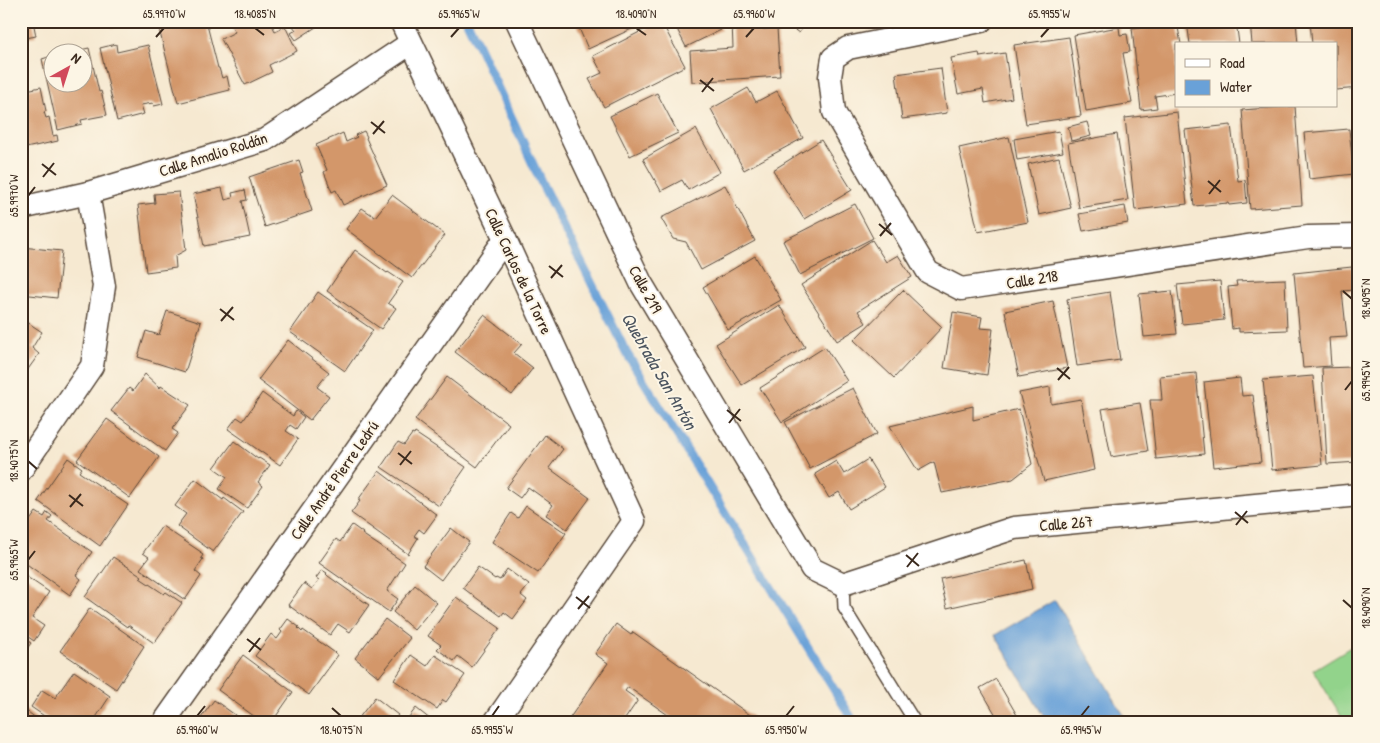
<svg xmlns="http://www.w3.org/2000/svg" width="1380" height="743" font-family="'Patrick Hand',sans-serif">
	<rect width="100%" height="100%" fill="#fcf5e5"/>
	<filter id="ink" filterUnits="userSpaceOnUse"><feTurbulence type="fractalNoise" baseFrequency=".02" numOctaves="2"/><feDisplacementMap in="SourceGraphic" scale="10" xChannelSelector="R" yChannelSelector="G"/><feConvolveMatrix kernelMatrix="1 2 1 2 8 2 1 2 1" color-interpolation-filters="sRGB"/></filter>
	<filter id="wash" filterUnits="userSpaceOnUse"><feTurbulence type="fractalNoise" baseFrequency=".0096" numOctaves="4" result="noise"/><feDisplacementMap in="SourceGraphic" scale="20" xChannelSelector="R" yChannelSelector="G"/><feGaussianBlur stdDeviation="1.12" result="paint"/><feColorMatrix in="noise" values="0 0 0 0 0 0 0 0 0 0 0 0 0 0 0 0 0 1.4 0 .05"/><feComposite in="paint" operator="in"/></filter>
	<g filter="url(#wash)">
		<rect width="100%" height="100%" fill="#f6e9d1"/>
		<!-- green -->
		<polygon fill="#92d38b" stroke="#667e54" points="1359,642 1359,722 1345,722 1313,670"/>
		<!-- water -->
		<polygon fill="#69a1d8" stroke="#52667b" points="1055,600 1128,722 1047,722 995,635"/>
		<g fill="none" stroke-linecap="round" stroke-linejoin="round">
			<!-- stream -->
			<polyline stroke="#69a1d8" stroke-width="9" points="467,21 543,186 626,352 854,722"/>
		</g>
		<g id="blocks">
			<!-- building -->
			<g fill="#d3976a">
				<polygon points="21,21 33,21 36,36 21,39"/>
				<polygon points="110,21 152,21 153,22 126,27 126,26 112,28"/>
				<polygon points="189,21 206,21 218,68 219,68 222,78 227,76 230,90 178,103 159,29"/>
				<polygon points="229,21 270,21 275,31 285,26 297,51 269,65 272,72 245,85 221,39 235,32"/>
				<polygon points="289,21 325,21 296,40 291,33 296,30"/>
				<polygon points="576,21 641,21 636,27 588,49"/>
				<polygon points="661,21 685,66 604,107 589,79 602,73 593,56"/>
				<polygon points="673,21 717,21 721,30 686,47"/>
				<polygon points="732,21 763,21 763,29 777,28 780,76 692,82 690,51 733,48"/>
				<polygon points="782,21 807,21 799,33"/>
				<polygon points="1193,21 1236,21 1239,44 1190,44 1187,22"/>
				<polygon points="1250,21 1296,21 1298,44 1252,44"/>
				<polygon points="1310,21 1359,21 1359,45 1357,45 1359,88 1336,90 1336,44 1312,44"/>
				<polygon points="1177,22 1181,44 1176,44 1176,93 1155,96 1157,108 1141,110 1132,28"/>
				<polygon points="1119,27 1120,35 1127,34 1130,52 1123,53 1132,103 1086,111 1074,35"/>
				<polygon points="1069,37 1081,116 1026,124 1014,45"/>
				<polygon points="116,44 117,52 148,45 163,104 154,106 153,103 141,105 144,114 117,121 100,48"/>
				<polygon points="89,48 99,92 101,91 107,115 81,120 82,124 58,130 42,59 52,56 52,82 82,82 82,52 72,52"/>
				<polygon points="979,53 980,57 1005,53 1012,98 985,103 983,89 958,94 951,58"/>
				<polygon points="941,68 947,113 902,119 896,74"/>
				<polygon points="41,87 46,111 44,112 46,118 49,117 53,136 57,135 58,141 21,149 21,91"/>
				<polygon points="748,88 756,102 777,91 803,138 744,170 711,109"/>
				<polygon points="657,93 678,133 630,156 610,116"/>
				<polygon points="1295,106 1302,205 1250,209 1242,110"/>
				<polygon points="1177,112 1187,204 1135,210 1125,118"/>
				<polygon points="1087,122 1091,136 1071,141 1068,127"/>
				<polygon points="1231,125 1238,181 1245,180 1247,203 1229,205 1228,203 1194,206 1185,130"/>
				<polygon points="696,129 720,172 688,190 682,180 661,191 643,159"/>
				<polygon points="1349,129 1354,174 1309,179 1304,133"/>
				<polygon points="364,131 367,137 366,138 387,185 343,205 336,190 332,192 324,172 327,170 316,145 343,133 346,142 357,137 355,135"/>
				<polygon points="1059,131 1063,152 1017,160 1014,139"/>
				<polygon points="1117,134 1128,200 1079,208 1068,143"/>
				<polygon points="1009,137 1028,222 978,232 959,148"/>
				<polygon points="821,140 852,190 804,219 773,170"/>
				<polygon points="1059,157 1071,208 1039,215 1028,164"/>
				<polygon points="299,160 303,172 300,173 312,211 265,227 249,177"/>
				<polygon points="725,185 755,241 701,270 686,242 673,239 661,218"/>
				<polygon points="222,188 225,200 233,198 232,193 245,190 247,200 242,201 250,237 204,246 193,194"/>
				<polygon points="179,192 186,250 175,256 176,268 146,272 138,205 155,203 154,194"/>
				<polygon points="392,195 445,235 412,278 346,229 362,208 375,217"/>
				<polygon points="855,204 873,238 800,275 783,241"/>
				<polygon points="1125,206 1128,223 1083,231 1079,214"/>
				<polygon points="872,240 886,262 898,255 912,277 858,311 866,323 837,341 801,285"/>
				<polygon points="21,247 62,251 57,298 21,294"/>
				<polygon points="355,250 387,273 388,272 403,282 388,303 396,308 381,329 327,291"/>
				<polygon points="755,256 781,300 728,330 703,287"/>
				<polygon points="1352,267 1355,290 1342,291 1347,337 1329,338 1331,366 1303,368 1294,273"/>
				<polygon points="1285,279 1287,330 1239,332 1239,328 1232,329 1228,287 1237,286 1236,281"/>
				<polygon points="1220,281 1224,320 1182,324 1177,285"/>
				<polygon points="903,290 942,327 894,378 854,340"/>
				<polygon points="1172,291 1177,334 1144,337 1139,294"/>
				<polygon points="318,292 373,330 345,371 290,332"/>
				<polygon points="1110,292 1120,360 1077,366 1067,299"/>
				<polygon points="1053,301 1067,368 1019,377 1005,311"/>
				<polygon points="779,305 805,347 742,385 716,344"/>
				<polygon points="167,311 201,322 185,372 138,357 146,331 159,335"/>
				<polygon points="953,312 982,317 980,328 993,329 987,375 944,368"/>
				<polygon points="484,315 522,344 514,353 533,368 512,395 455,352"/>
				<polygon points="21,318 42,332 32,348 39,354 21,379"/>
				<polygon points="288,340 329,372 317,387 329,396 310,420 258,380"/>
				<polygon points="825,347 847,381 782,422 760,388"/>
				<polygon points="1353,367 1354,385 1359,384 1359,462 1327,464 1322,368"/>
				<polygon points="1196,373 1204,454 1156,459 1150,400 1162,400 1160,376"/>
				<polygon points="145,374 160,388 161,386 190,405 172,429 178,433 165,451 111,411 129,388 133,391"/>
				<polygon points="1313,376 1322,465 1272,470 1263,380"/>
				<polygon points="447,377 509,424 477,467 415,420"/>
				<polygon points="1240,378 1242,396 1253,395 1261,462 1213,467 1204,382"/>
				<polygon points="1050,387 1051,404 1081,399 1094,470 1044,481 1019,393"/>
				<polygon points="853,388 877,434 810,469 785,422"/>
				<polygon points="262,393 293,416 296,411 304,417 296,429 290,425 286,431 298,439 280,465 228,429 237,417 243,421"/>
				<polygon points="1140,403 1148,451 1111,457 1102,409"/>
				<polygon points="973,406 973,420 1019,409 1032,464 1013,479 942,493 934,462 918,471 890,426"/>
				<polygon points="107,419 159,457 130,498 77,460"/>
				<polygon points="415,433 466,467 439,506 381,467 398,442 404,445 412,434 414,435"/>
				<polygon points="545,435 563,449 549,468 590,498 567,529 546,515 553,505 528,487 520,498 506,488"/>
				<polygon points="234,441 258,459 259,458 270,465 258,482 263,486 247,508 219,489 227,477 214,468"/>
				<polygon points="68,458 82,468 79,472 128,505 100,546 38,501"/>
				<polygon points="868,459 885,487 849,509 839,492 829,498 815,474 836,461 844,474"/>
				<polygon points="379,471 437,515 424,533 419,529 414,536 418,538 408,554 351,513 360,501 358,500"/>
				<polygon points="195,479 223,500 224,498 243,512 213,552 177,526 186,514 175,506"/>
				<polygon points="526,506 566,533 538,573 492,542 511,513 518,518"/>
				<polygon points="36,512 44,517 47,512 52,516 48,521 92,552 76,575 81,579 70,595 21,560 21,533"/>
				<polygon points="352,525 363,533 362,534 405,563 387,591 398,599 389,612 319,563 336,539 340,542"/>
				<polygon points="162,526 201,552 200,553 203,555 201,558 203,559 195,571 201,576 185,600 140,569 149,557 143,553"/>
				<polygon points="451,528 469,542 441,580 423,566"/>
				<polygon points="113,557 142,576 140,578 164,594 166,592 182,603 154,643 128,625 127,627 85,597"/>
				<polygon points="1026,560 1032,589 947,608 940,579"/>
				<polygon points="478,567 495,579 496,578 500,580 507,569 529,585 521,595 527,600 513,619 504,612 501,616 463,588"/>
				<polygon points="322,570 327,573 326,574 328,576 369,605 350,632 338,624 330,635 288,605 304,583 312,589 319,580 316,578"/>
				<polygon points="21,573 49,592 32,618 44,626 34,641 21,632"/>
				<polygon points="415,585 437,603 414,630 393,612"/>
				<polygon points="456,597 500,628 472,667 458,656 454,661 437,649 441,645 428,636"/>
				<polygon points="90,608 144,646 116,689 60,651"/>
				<polygon points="288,619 299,627 298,628 302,632 303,630 338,655 309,695 255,656 271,634 277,639 282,632 280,630"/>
				<polygon points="385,619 410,638 379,677 355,658"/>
				<polygon points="616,624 631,635 633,632 760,722 678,722 628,687 625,691 638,700 623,722 567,722 608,663 595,654"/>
				<polygon points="21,636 31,643 21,657"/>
				<polygon points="243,655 293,692 272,722 262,722 218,690"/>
				<polygon points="411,655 427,666 435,655 465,675 446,702 443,700 437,709 394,680"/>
				<polygon points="74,671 110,696 93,722 53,722 31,707 42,690 55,698"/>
				<polygon points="996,679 1021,722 1000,722 980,688"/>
				<polygon points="375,697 398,715 393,722 361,722 358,719"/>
				<polygon points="214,700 245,722 198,722"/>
				<polygon points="416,708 431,720 430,722 405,722"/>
				<polygon points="24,709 41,722 21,722 21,714"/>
			</g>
		</g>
	</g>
	<g filter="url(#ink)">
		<use href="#blocks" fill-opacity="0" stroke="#574739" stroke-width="1"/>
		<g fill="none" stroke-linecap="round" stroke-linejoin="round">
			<!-- lane casing -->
			<g stroke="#574739" stroke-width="14">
				<polyline id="lane" points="843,584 844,608 915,722"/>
			</g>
			<!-- street casing -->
			<g stroke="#574739" stroke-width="25">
				<g id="street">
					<polyline points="401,21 505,239 634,521 495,722"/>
					<polyline points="517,21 641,283 812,569 843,584 1014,528 1359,495"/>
					<polyline points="981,21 848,48 833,58 830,77 834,112 928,272 961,289 1308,237 1359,236"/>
					<polyline points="21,208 88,193 265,140 411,43"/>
					<polyline points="21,470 92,366 104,286 88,193"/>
					<polyline points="164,722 505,239"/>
				</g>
			</g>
			<!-- lane -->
			<use href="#lane" stroke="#fff" stroke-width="11"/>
			<!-- street -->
			<use href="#street" stroke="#fff" stroke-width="22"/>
		</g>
	</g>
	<!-- ticks -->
	<path fill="none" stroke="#3b2a1e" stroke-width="2" d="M255,28L264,35M636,28L646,35M156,37L164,28M451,37L459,28M746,37L754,28M1041,37L1049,28M700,80L714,91M702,92L713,78M371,122L385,133M373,134L384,121M42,164L56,175M43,177L54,163M1208,181L1221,192M1209,194L1220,180M28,196L35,187M879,224L892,235M880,236L891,223M549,266L563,277M551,278L562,265M1343,291L1352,299M220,309L234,320M221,321L233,307M1057,368L1070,379M1058,380L1069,367M1345,390L1352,381M727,410L741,421M729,423L740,409M398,453L412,464M28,461L37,469M400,465L411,451M69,495L83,506M70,507L81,494M1235,512L1248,523M1236,525L1247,511M906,555L919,566M28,560L35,551M907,567L918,553M576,597L590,608M1343,600L1352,608M578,609L589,596M247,639L261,650M249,652L260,638M332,708L341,716M197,716L205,706M492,716L499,706M786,716L794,706M1081,716L1089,706"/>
	<g text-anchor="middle" stroke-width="4" stroke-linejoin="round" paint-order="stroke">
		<!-- street labels -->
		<g font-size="16" fill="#3b2a1e" stroke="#fcf5e5">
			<text transform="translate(213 154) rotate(-18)" y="6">Calle Amalio Roldán</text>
			<text transform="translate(519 271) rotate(65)" y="6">Calle Carlos de la Torre</text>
			<text transform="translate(1032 279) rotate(-9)" y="6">Calle 218</text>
			<text transform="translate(646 289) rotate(61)" y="6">Calle 219</text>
			<text transform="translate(334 480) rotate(-55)" y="6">Calle André Pierre Ledrú</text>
			<text transform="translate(1066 523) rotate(-5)" y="6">Calle 267</text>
		</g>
		<!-- water labels -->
		<g font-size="18" font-style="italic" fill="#4b545f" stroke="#fcf5e5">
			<text transform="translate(659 371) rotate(60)" y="6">Quebrada San Antón</text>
		</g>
	</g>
	<!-- margin -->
	<rect width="1380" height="743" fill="none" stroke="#fcf5e5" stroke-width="55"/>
	<!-- legend -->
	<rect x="1175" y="42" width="162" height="65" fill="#fcf5e5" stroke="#afa495"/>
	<rect x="1185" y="59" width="25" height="8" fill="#ffffff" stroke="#afa495"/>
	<text x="1220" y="68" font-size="15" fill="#3b2a1e">Road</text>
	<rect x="1185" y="80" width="25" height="15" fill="#69a1d8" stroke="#afa495"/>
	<text x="1220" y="92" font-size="15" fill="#3b2a1e">Water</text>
	<!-- north arrow -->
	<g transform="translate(68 68) rotate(39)"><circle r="24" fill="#fcf5e5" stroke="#afa495"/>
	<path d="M0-4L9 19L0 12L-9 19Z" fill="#d1495b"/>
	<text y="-8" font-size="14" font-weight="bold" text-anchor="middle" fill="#3b2a1e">N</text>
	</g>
	<rect x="28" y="28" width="1324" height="688" fill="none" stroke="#3b2a1e" stroke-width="2"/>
	<g font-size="12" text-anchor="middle" fill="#3b2a1e">
		<text x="164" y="18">65.9970°W</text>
		<text x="255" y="18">18.4085°N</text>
		<text x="459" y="18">65.9965°W</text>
		<text x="636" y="18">18.4090°N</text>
		<text x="754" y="18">65.9960°W</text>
		<text x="1049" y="18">65.9955°W</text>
		<text transform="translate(14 196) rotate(-90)" y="4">65.9970°W</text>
		<text transform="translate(1366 299) rotate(-90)" y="4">18.4095°N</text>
		<text transform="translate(1366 381) rotate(-90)" y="4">65.9945°W</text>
		<text transform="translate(14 461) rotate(-90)" y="4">18.4075°N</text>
		<text transform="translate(14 560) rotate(-90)" y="4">65.9965°W</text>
		<text transform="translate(1366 608) rotate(-90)" y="4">18.4090°N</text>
		<text x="197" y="734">65.9960°W</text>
		<text x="341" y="734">18.4075°N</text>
		<text x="492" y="734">65.9955°W</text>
		<text x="786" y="734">65.9950°W</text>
		<text x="1081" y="734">65.9945°W</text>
	</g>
</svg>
